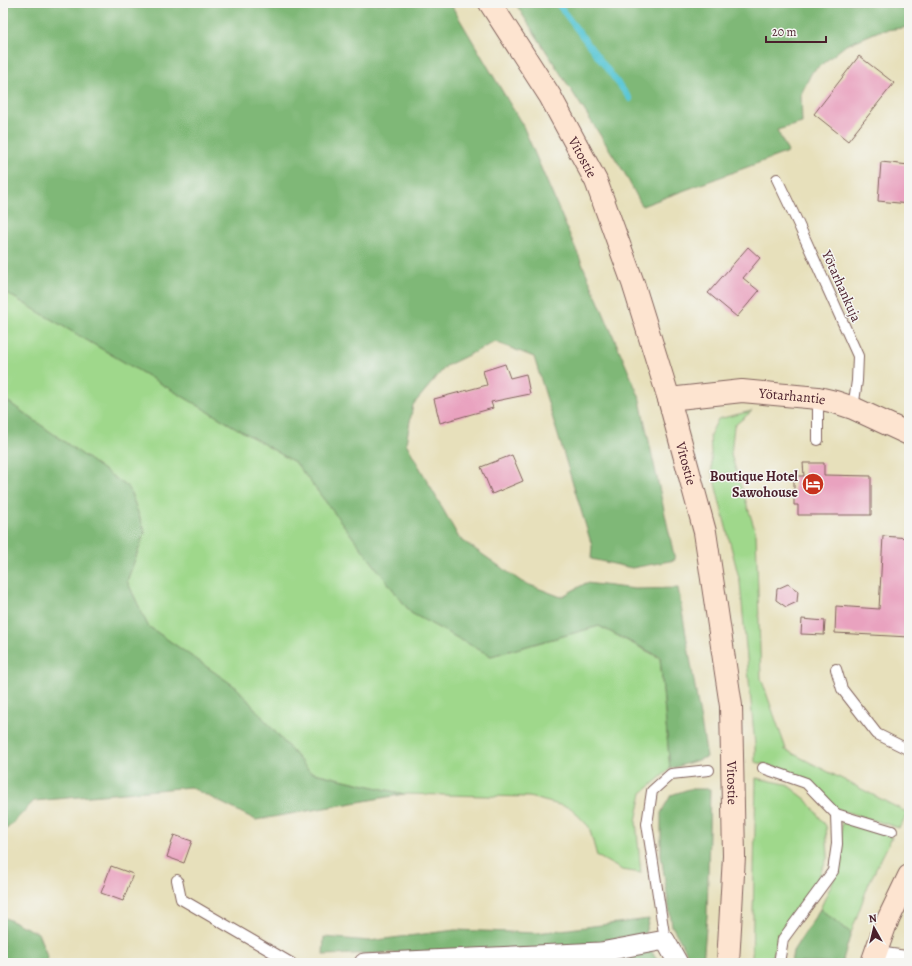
<svg xmlns="http://www.w3.org/2000/svg" width="912" height="966" font-family="Alegreya,serif">
	<rect width="100%" height="100%" fill="#f6f6f2"/>
	<filter id="ink" filterUnits="userSpaceOnUse"><feTurbulence type="fractalNoise" baseFrequency=".025" numOctaves="2"/><feDisplacementMap in="SourceGraphic" scale="8" xChannelSelector="R" yChannelSelector="G"/><feConvolveMatrix kernelMatrix="1 2 1 2 8 2 1 2 1" color-interpolation-filters="sRGB"/></filter>
	<filter id="wash" filterUnits="userSpaceOnUse"><feTurbulence type="fractalNoise" baseFrequency=".012" numOctaves="4" result="noise"/><feDisplacementMap in="SourceGraphic" scale="16" xChannelSelector="R" yChannelSelector="G"/><feGaussianBlur stdDeviation="0.9" result="paint"/><feColorMatrix in="noise" values="0 0 0 0 0 0 0 0 0 0 0 0 0 0 0 0 0 1.4 0 .05"/><feComposite in="paint" operator="in"/></filter>
	<g filter="url(#wash)">
		<rect width="100%" height="100%" fill="#e7e0bb"/>
		<!-- green -->
		<g fill="#9fd88b" stroke="#747c5b">
			<polygon points="3,291 296,463 411,613 491,656 599,626 660,658 670,769 642,793 636,821 641,873 622,870 597,856 589,827 571,808 529,797 404,794 310,772 237,688 148,626 127,581 145,532 129,488 3,398"/>
			<polygon points="752,411 734,426 731,455 756,533 761,678 786,749 784,749 908,813 899,828 837,809 808,780 785,769 755,762 755,746 740,582 712,472 710,435 718,419"/>
			<polygon points="756,778 786,784 807,800 826,826 828,856 815,885 784,926 769,963 752,963"/>
			<polygon points="842,820 892,837 869,883 851,933 820,909 839,868"/>
		</g>
		<!-- forest -->
		<g fill="#7fb877" stroke="#646c51">
			<polygon points="3,3 450,3 523,126 639,396 675,560 632,568 591,559 592,546 534,357 495,342 446,366 413,405 406,443 459,538 522,582 561,597 586,583 635,589 678,588 707,757 670,769 660,657 599,626 491,656 411,613 296,463 3,291"/>
			<polygon points="515,3 909,3 909,27 879,31 846,45 812,72 801,94 802,123 777,130 788,152 642,206 624,172"/>
			<polygon points="3,398 129,488 145,532 127,581 148,626 237,688 310,772 404,794 256,820 190,787 34,801 3,833"/>
			<polygon points="689,789 710,789 707,916 703,963 687,963 687,953 672,926 661,855 661,813 671,795"/>
			<polygon points="820,909 851,933 842,963 791,963 793,951"/>
			<polygon points="3,917 38,933 48,958 46,963 3,963"/>
			<polygon points="649,919 645,933 569,947 323,955 324,937 369,941 455,930 537,933"/>
			<polygon points="650,949 659,963 590,963"/>
		</g>
		<g fill="none" stroke-linecap="round" stroke-linejoin="round">
			<!-- stream -->
			<polyline stroke="#5dc8d7" stroke-width="6" points="557,3 630,99"/>
		</g>
		<g id="blocks">
			<!-- building -->
			<g fill="#e9a2bf">
				<polygon points="859,56 894,83 848,141 814,114"/>
				<polygon points="881,162 909,165 909,204 878,201"/>
				<polygon points="748,247 760,258 743,278 759,291 737,317 708,293"/>
				<polygon points="505,364 510,378 526,374 530,394 491,402 493,408 440,423 434,399 487,385 483,371"/>
				<polygon points="512,455 523,481 492,494 481,467"/>
				<polygon points="803,463 824,463 824,475 871,476 871,515 798,515 798,505 794,505 794,476 804,476"/>
				<polygon points="883,536 909,538 909,565 906,610 909,610 909,637 835,633 836,606 879,609"/>
				<polygon points="788,584 798,591 797,602 786,607 776,600 777,589"/>
				<polygon points="802,619 825,621 824,635 801,634"/>
				<polygon points="174,835 192,841 184,863 167,857"/>
				<polygon points="111,866 133,874 123,901 101,893"/>
			</g>
		</g>
	</g>
	<g filter="url(#ink)">
		<use href="#blocks" fill-opacity="0" stroke="#81635d" stroke-width="1"/>
		<g fill="none" stroke-linecap="round" stroke-linejoin="round">
			<!-- lane casing -->
			<g stroke="#81635d" stroke-width="12">
				<g id="lane">
					<polyline points="777,179 797,221 858,356 857,381 853,408"/>
					<polyline points="818,398 818,440"/>
					<polyline points="836,669 842,689 877,734 909,750"/>
					<polyline points="763,768 806,783 836,814 837,844 833,871 783,939 779,963"/>
					<polyline points="836,814 892,831"/>
					<polyline points="177,880 181,899 291,963"/>
					<polyline points="665,940 647,824 652,791 671,774 709,770"/>
				</g>
			</g>
			<!-- street casing -->
			<g stroke="#81635d" stroke-width="21">
				<g id="street">
					<polyline points="874,956 909,961"/>
					<polyline points="364,963 601,952 665,940 678,963"/>
				</g>
			</g>
			<!-- secondary casing -->
			<g stroke="#81635d" stroke-width="24">
				<g id="secondary">
					<path id="s1" d="M490,3L550,96L596,181L633,283L669,399L705,532L731,706L734,856L728,963"/>
					<path id="s2" d="M669,399L742,391L818,398L835,402L853,408L909,434"/>
					<polyline points="872,963 885,926 909,876"/>
				</g>
			</g>
			<!-- lane -->
			<use href="#lane" stroke="#fff" stroke-width="10"/>
			<!-- street -->
			<use href="#street" stroke="#fff" stroke-width="19"/>
			<!-- secondary -->
			<use href="#secondary" stroke="#fde4d0" stroke-width="22"/>
		</g>
	</g>
	<!-- icons -->
	<defs>
		<g id="hotel-disc" transform="scale(1.15)"><circle r="9.5" fill="#c8321e" stroke="#f6f6f2"/><path d="M-6-4.5h1.5V1H6V5H4.5V3h-9V5H-6ZM-4 0a1.8 1.8 0 1 1 3.6 0ZM.5 0V-2.5h3Q6-2.5 6 0Z" fill="#fff"/></g>
	</defs>
	<g fill-rule="evenodd">
		<use href="#hotel-disc" x="813" y="484"/>
	</g>
	<g text-anchor="middle" stroke-width="3" stroke-linejoin="round" paint-order="stroke">
		<!-- street labels -->
		<g font-size="14" fill="#4a1f2b" stroke="#f6f6f2">
			<text dy="5" stroke="none"><textPath href="#s1" startOffset="180">Vitostie</textPath></text>
			<text transform="translate(842 286) rotate(66)" y="5">Yötarhankuja</text>
			<text dy="5" stroke="none"><textPath href="#s2" startOffset="124">Yötarhantie</textPath></text>
			<text dy="5" stroke="none"><textPath href="#s1" startOffset="504">Vitostie</textPath></text>
			<text dy="5" stroke="none"><textPath href="#s1" startOffset="828">Vitostie</textPath></text>
		</g>
		<!-- poi labels -->
		<g font-size="14" font-weight="bold" fill="#4a1f2b" stroke="#f6f6f2" text-anchor="end">
			<text x="798" y="481">Boutique Hotel<tspan x="798" dy="16">Sawohouse</tspan></text>
		</g>
	</g>
	<!-- margin -->
	<rect width="912" height="966" fill="none" stroke="#f6f6f2" stroke-width="16"/>
	<!-- north arrow -->
	<g transform="translate(874 928) rotate(352)" stroke="#f6f6f2" stroke-width="3" paint-order="stroke">
	<path d="M0-3L7 15L0 10L-7 15Z" fill="#4a1f2b"/>
	<text y="-6" font-size="11" font-weight="bold" text-anchor="middle" fill="#4a1f2b">N</text>
	</g>
	<!-- scale -->
	<path d="M766 36v6h60v-6" fill="none" stroke="#4a1f2b" stroke-width="2"/>
	<text x="772" y="36" font-size="12" fill="#4a1f2b" stroke="#f6f6f2" stroke-width="3" paint-order="stroke">20 m</text>
</svg>
